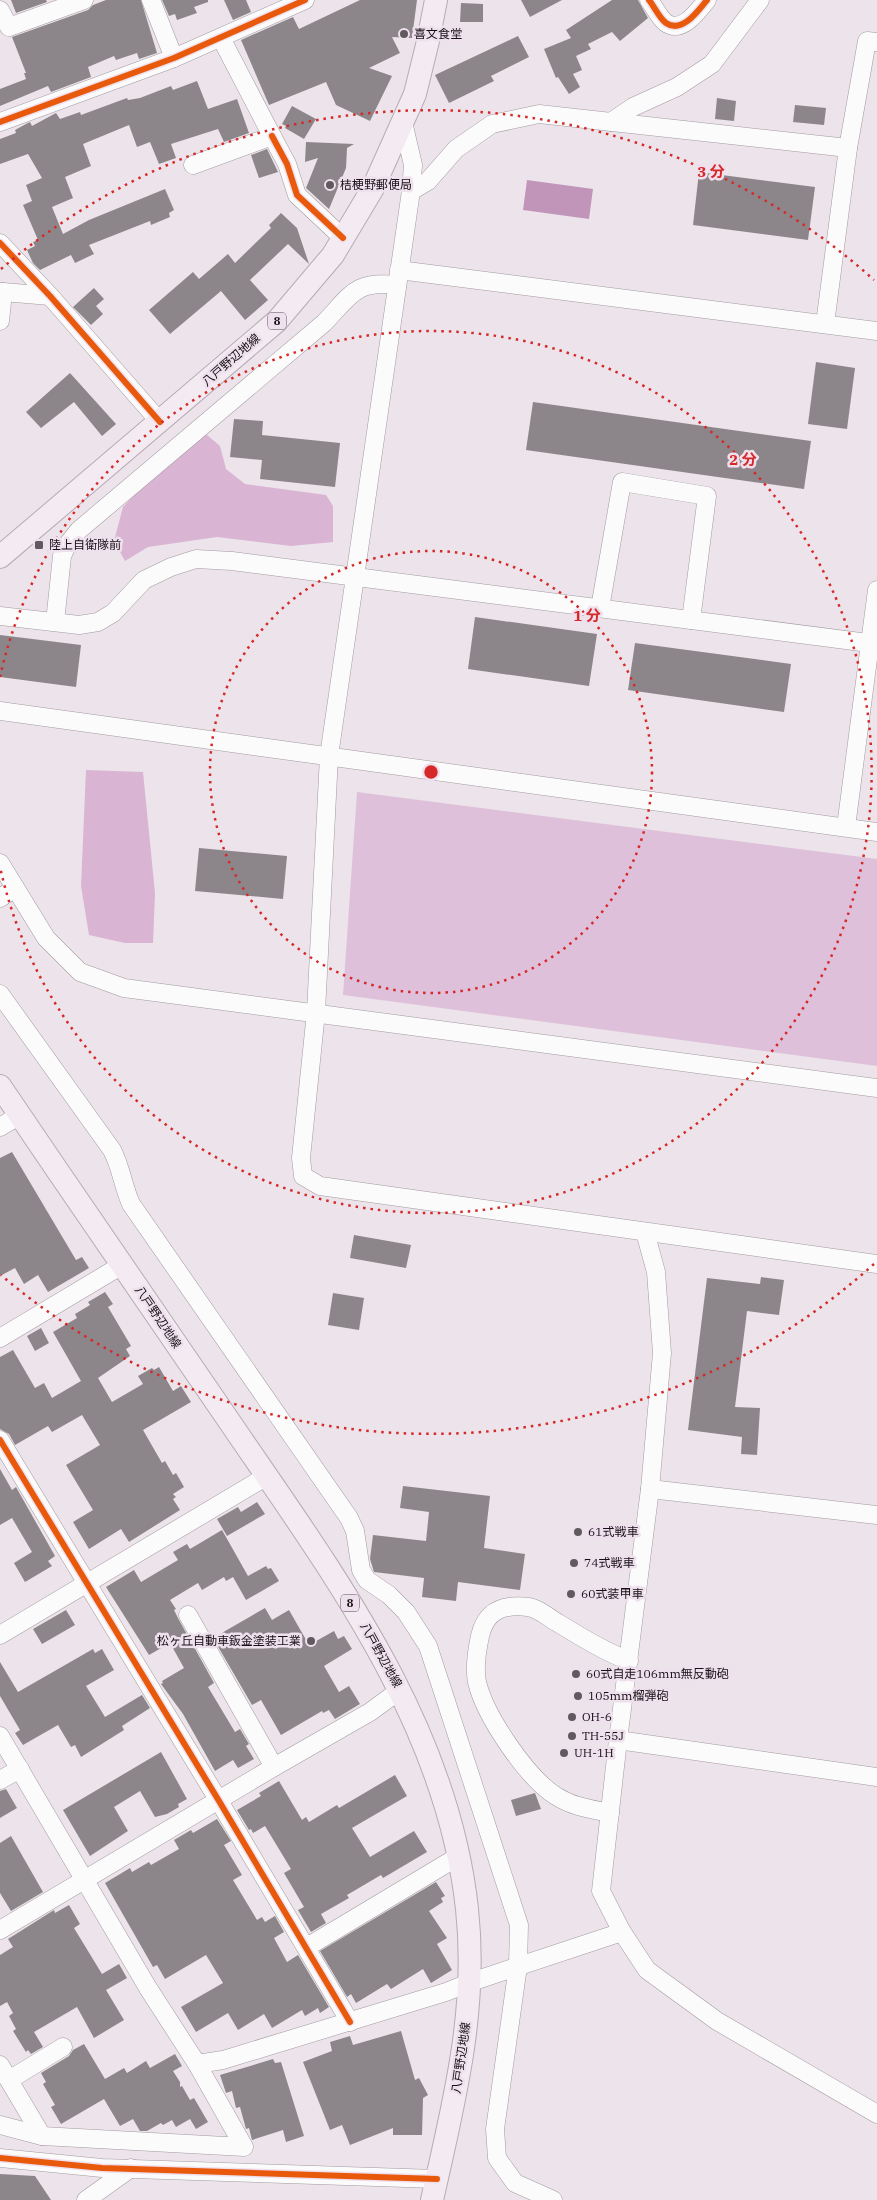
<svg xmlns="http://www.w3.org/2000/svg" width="877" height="2200" font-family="'IBM Plex Serif','Noto Sans JP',serif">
	<rect width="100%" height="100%" fill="#ece4ea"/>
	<!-- green -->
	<polygon fill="#dfc0da" points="357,792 877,859 877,1066 343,995"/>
	<!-- forest -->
	<g fill="#d9b4d3">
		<polygon points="206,434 220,446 226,469 245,484 326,495 333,506 333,542 291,546 217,537 148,547 125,561 114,541 123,507 144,485"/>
		<polygon points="86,770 143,772 155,893 153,943 125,943 89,935 81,886"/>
	</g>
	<!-- water -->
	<polygon fill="#c195ba" points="527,180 593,189 589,219 523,210"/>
	<!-- building -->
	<g fill="#8c868b">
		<polygon points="11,0 46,0 47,2 16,13"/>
		<polygon points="106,0 141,0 157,53 139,59 137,53 116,60 114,56 88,67 91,77 51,92 48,86 0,106 0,89 26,79 24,73 26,73 12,37 88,10 93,5"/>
		<polygon points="162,0 208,0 208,2 194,7 197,13 177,20 175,14 169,16"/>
		<polygon points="224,0 246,0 251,12 233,20"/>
		<polygon points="360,0 417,0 412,38 392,37 400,53 369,68 392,76 370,121 336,105 326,82 269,105 241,40 293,17 299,29"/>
		<polygon points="521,0 562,0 530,17"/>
		<polygon points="612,0 638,0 648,18 620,41 612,32 588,44 591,49 576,56 582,70 573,74 580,87 569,94 558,77 556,78 544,49 571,38 566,30"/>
		<polygon points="461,3 483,4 483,22 460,22"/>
		<polygon points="518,36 529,57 491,76 494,81 449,103 435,75"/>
		<polygon points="197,81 208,109 237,99 249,133 224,142 218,129 171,144 176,158 159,164 150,142 137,147 129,125 83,144 91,166 65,177 73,198 52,207 63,234 89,220 165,189 174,210 169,213 170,217 151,225 150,221 89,245 94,254 75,263 71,255 40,270 33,263 27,250 35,246 33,242 38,240 23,205 32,201 26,185 42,178 28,154 0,164 0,139 16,133 15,130 26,124 30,122 32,126 56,113 60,119 80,112 81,115 127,98 128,100 140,98 171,86 173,90"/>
		<polygon points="717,98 736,101 734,121 715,119"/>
		<polygon points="795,105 826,108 824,125 793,122"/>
		<polygon points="292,106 316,119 304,139 285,128 286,126 282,124"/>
		<polygon points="306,142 354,144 347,148 346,168 329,209 306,188 318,158 305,162"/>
		<polygon points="267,149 278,172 259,178 251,155"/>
		<polygon points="699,172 815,187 808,240 693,225"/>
		<polygon points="281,213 297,228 309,264 288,244 250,280 268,300 245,320 221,291 170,334 149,310 193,272 199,279 228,254 235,263 271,228 269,225"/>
		<polygon points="94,288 104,299 96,306 103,314 91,325 73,307"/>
		<polygon points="816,362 855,368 847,429 808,424"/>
		<polygon points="70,373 116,424 102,436 74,402 41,428 26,412"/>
		<polygon points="533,402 811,441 804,489 526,450"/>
		<polygon points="234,419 263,421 262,435 340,443 335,487 260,479 262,460 230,457"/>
		<polygon points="475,617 597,634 589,686 468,669"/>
		<polygon points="0,635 81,645 76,687 0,677"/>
		<polygon points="635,643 791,664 784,712 628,690"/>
		<polygon points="199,848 287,856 283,899 195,891"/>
		<polygon points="12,1152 76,1260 82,1257 89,1268 48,1292 38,1275 24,1284 15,1268 0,1276 0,1158"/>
		<polygon points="354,1235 411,1245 406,1268 350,1258"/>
		<polygon points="761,1277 784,1280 779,1315 747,1311 735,1407 760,1408 757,1455 741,1454 742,1437 688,1430 707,1278 760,1284"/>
		<polygon points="105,1292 113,1304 108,1307 131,1346 126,1349 130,1356 98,1378 112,1402 143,1384 138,1376 152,1368 154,1370 159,1367 173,1391 181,1386 191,1402 143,1430 162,1463 165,1461 173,1475 176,1473 184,1487 173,1494 176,1497 173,1499 180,1510 129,1542 121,1529 89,1549 73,1522 93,1510 66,1465 100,1445 82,1415 52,1432 48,1426 15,1445 9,1434 0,1429 0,1357 13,1350 35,1388 44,1383 52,1398 81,1381 53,1332 77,1318 75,1314 90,1305 88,1302"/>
		<polygon points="333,1293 364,1298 359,1330 328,1325"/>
		<polygon points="41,1328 49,1343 35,1351 27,1336"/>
		<polygon points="0,1469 12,1490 16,1487 55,1556 48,1561 52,1566 25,1582 14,1563 32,1552 12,1518 0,1525"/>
		<polygon points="403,1486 490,1496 484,1548 525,1554 520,1590 458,1582 456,1601 422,1597 424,1578 374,1572 370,1559 373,1535 426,1541 429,1512 400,1508"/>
		<polygon points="257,1502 265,1514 227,1536 217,1519 238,1507 241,1512"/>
		<polygon points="222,1530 248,1576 266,1566 268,1569 271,1568 279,1581 246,1600 233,1577 226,1581 224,1577 202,1590 198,1583 170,1600 176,1609 174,1610 179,1620 214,1683 208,1687 235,1732 240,1729 249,1744 246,1746 254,1759 238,1768 233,1760 215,1771 183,1714 161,1684 163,1683 162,1681 184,1668 170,1643 149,1655 106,1587 134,1570 141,1582 178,1560 173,1552 187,1544 190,1549"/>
		<polygon points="265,1608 272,1620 289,1610 309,1645 334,1631 338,1639 344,1636 352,1649 324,1666 339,1692 349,1686 360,1704 335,1719 329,1710 323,1713 322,1711 281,1735 261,1700 252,1705 213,1638"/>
		<polygon points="66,1610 75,1625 42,1644 33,1629"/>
		<polygon points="93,1649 95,1653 102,1649 114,1670 86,1686 105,1717 142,1695 150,1708 122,1726 124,1730 81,1757 75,1745 71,1747 58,1725 23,1745 15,1733 20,1730 0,1696 0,1662 18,1692"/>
		<polygon points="161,1752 187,1799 178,1804 179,1807 167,1814 155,1817 140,1791 114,1807 128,1831 90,1856 63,1810"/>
		<polygon points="395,1775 407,1796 352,1828 370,1857 414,1831 427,1852 383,1878 381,1875 347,1895 349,1898 321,1914 326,1923 311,1932 298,1910 304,1907 284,1873 291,1869 265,1826 253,1833 251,1829 249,1830 237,1810 261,1796 259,1793 279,1781 302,1820 306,1817 309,1822 337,1805 339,1808"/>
		<polygon points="6,1789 17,1808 0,1818 0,1791"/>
		<polygon points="535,1793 541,1809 516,1816 511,1800"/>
		<polygon points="217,1819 231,1841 224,1845 242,1875 233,1880 257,1920 262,1917 265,1922 275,1916 284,1932 274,1938 287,1962 298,1955 329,2007 320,2013 318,2008 305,2016 302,2010 272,2028 264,2014 238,2030 228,2013 196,2032 181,2007 223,1983 206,1955 165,1979 157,1965 153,1967 105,1883 130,1868 132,1872 149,1862 151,1865 179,1849 174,1840 191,1830 193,1833"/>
		<polygon points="11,1836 43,1892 11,1911 0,1893 0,1843"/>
		<polygon points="436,1882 445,1896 441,1898 443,1902 429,1911 447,1938 437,1944 452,1970 431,1983 423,1969 391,1989 387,1984 356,2003 351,1994 347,1997 320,1951"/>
		<polygon points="69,1905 80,1924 74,1928 102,1974 119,1964 127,1978 106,1990 124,2020 94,2038 77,2007 34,2032 43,2047 31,2054 28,2050 26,2052 13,2031 16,2029 9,2016 13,2013 7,2002 0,2006 0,1955 13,1947 8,1939 54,1910 55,1913"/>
		<polygon points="401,2031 415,2080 419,2078 428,2095 423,2098 422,2135 393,2135 393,2128 350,2145 342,2125 330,2130 303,2062 332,2051 330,2042 350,2036 353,2045"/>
		<polygon points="84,2044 105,2079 124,2068 127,2073 146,2061 150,2068 175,2054 182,2066 173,2071 180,2082 180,2087 182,2086 190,2100 194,2098 208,2122 196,2129 190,2119 176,2127 172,2120 163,2125 161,2123 147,2131 140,2131 133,2119 120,2126 104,2099 61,2124 51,2107 55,2105 43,2084 46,2082 41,2073 69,2056 73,2050"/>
		<polygon points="273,2059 275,2063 281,2062 304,2136 286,2142 283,2130 252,2140 249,2128 246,2129 240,2107 236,2108 232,2091 226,2093 220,2075"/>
		<polygon points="0,2174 35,2176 51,2200 0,2200"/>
	</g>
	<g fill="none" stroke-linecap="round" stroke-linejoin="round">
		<!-- minor casing -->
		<g stroke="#a19a9f" stroke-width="19">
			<g id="minor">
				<polyline points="151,0 174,58"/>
				<path d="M649,0C654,6 659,18 666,23C682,34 698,11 707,0"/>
				<polyline points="0,10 9,27 84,0"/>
				<polyline points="0,122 174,58 305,0"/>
				<polyline points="403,122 413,165 411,191 329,756 316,1012 301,1158 303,1176 320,1186 877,1264"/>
				<polyline points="611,122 633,107 677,87 712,64 760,0"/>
				<polyline points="272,136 287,164 297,195 343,238"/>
				<polyline points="193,165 272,136 221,38"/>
				<polyline points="411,191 428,181 456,149 492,124 539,114 848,148"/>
				<polyline points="0,243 50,296 160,422"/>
				<polyline points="399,270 877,331"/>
				<polyline points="0,292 3,292 0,321"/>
				<polyline points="3,292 50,296"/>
				<polyline points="825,324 848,148 867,41 877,42"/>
				<polyline points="600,608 622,482 707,496 691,620"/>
				<polyline points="0,616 79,625 98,622 113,613 144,580 171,567 196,559 232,561 877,644"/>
				<path d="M55,622L62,556L67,545L79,530L324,323C351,295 355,280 397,285"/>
				<polyline points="0,711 877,832"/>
				<polyline points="846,827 877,590"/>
				<polyline points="0,863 46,938 80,972 124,988 877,1088"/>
				<polyline points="0,898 15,888"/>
				<path d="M0,994L112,1150C121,1167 123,1186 131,1204L349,1518L355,1531L361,1570L367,1580L389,1595L406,1612L428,1646L519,1925L518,1966L495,2129L497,2158L515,2183L553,2200"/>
				<polyline points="0,1127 20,1115"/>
				<polyline points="645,1232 656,1272 662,1353 650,1489 618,1740 601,1891 622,1932 647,1970 717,2021 877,2114"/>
				<polyline points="0,1338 122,1265"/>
				<polyline points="0,1440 219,1801 350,2022"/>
				<polyline points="650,1489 877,1515"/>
				<polyline points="188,1615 274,1767"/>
				<polyline points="0,1635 267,1476"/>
				<polyline points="0,1736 148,1988 197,2064 223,2060 446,1992 471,1982 622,1932"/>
				<polyline points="618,1740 877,1777"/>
				<polyline points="0,1780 20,1769"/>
				<path d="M610,1813C591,1809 573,1807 556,1796C527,1778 485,1716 477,1682C474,1667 477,1650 480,1636C486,1610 503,1604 528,1607C538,1608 549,1618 558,1623C581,1637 604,1651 629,1661"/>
				<polyline points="0,1930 274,1767 370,1712 400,1690"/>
				<polyline points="307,1947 459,1856"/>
				<polyline points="0,2065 42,2136"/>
				<polyline points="9,2080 63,2047"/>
				<polyline points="0,2125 42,2136 244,2147 197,2064"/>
				<polyline points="0,2158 102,2168 437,2179"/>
				<polyline points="86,2200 131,2168"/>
			</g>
		</g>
		<!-- major casing -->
		<g stroke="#b8aab6" stroke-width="24">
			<g id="major">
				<polyline points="0,557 277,321 333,255 373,188 415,94 428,41 436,0"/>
				<path d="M0,1086C75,1197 151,1307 227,1418C329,1568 447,1722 467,1909C478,2010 454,2102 432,2200"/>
			</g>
		</g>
		<!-- minor -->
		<use href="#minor" stroke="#fcfbfc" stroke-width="18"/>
		<!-- major -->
		<use href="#major" stroke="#f3ebf1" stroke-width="22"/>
		<!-- cycleway casing -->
		<g stroke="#efe0ed" stroke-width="9">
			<g id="cycleway">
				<path d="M649,0C654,6 659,18 666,23C682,34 698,11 707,0"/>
				<polyline points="0,122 174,58 305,0"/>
				<polyline points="272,136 287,164 297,195 343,238"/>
				<polyline points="0,243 50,296 160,422"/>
				<polyline points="0,1440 219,1801 350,2022"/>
				<polyline points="0,2158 102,2168 437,2179"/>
			</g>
		</g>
		<!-- cycleway -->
		<use href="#cycleway" stroke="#e8590c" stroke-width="6"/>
	</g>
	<!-- distance rings -->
	<g fill="none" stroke="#d62828" stroke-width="2.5" stroke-dasharray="2.5 5">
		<circle cx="431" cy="772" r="221"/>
		<path d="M0 677A441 441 0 1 1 0 867"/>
		<path d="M874 1264A662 662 0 0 1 1 1275M1 269A662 662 0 0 1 874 280"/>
	</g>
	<!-- markers -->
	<g fill="#605a5f" stroke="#efe0ed" stroke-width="2">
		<circle cx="404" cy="34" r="5"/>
		<circle cx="330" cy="185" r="5"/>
		<rect x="34" y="540" width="10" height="10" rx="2.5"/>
		<circle cx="578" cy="1532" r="5"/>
		<circle cx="574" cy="1563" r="5"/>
		<circle cx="571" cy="1594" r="5"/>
		<circle cx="311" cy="1641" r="5"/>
		<circle cx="576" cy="1674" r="5"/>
		<circle cx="578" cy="1696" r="5"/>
		<circle cx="572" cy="1717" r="5"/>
		<circle cx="572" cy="1736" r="5"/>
		<circle cx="564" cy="1753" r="5"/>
	</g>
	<g text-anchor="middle" stroke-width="5" stroke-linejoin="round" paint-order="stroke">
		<!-- shield labels -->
		<g fill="#efe0ed" stroke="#564e55" stroke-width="1">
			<rect x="268" y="312.5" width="18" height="17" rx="4"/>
			<rect x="341" y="1594.5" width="18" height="17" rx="4"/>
		</g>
		<g font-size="11" font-weight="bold" fill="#151014">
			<text x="277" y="325">8</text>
			<text x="350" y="1607">8</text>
		</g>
		<!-- poi labels -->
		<g font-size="12" fill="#151014" stroke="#efe0ed" text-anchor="start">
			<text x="414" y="38">喜文食堂</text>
			<text x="340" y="189">桔梗野郵便局</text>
			<text x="49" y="549">陸上自衛隊前</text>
			<text x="588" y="1536">61式戦車</text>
			<text x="584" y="1567">74式戦車</text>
			<text x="581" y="1598">60式装甲車</text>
			<text x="301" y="1645" text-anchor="end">松ヶ丘自動車鈑金塗装工業</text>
			<text x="586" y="1678">60式自走106mm無反動砲</text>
			<text x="588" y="1700">105mm榴弾砲</text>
			<text x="582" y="1721">OH-6</text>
			<text x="582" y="1740">TH-55J</text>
			<text x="574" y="1757">UH-1H</text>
		</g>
		<!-- street labels -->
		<g font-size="12" fill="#151014" stroke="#efe0ed">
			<text transform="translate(231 360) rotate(-41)" y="4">八戸野辺地線</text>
			<text transform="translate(158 1317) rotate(56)" y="4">八戸野辺地線</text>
			<text transform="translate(381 1655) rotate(61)" y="4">八戸野辺地線</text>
			<text transform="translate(461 2058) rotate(-82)" y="4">八戸野辺地線</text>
		</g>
	</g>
	<circle cx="431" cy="772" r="8" fill="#d62828" stroke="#efe0ed" stroke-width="2.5"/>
	<g font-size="15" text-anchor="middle" font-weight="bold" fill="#d62828" stroke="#efe0ed" stroke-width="5" stroke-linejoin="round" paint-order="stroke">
		<text x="711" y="177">3 分</text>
		<text x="743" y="465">2 分</text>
		<text x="587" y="621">1 分</text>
	</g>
</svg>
